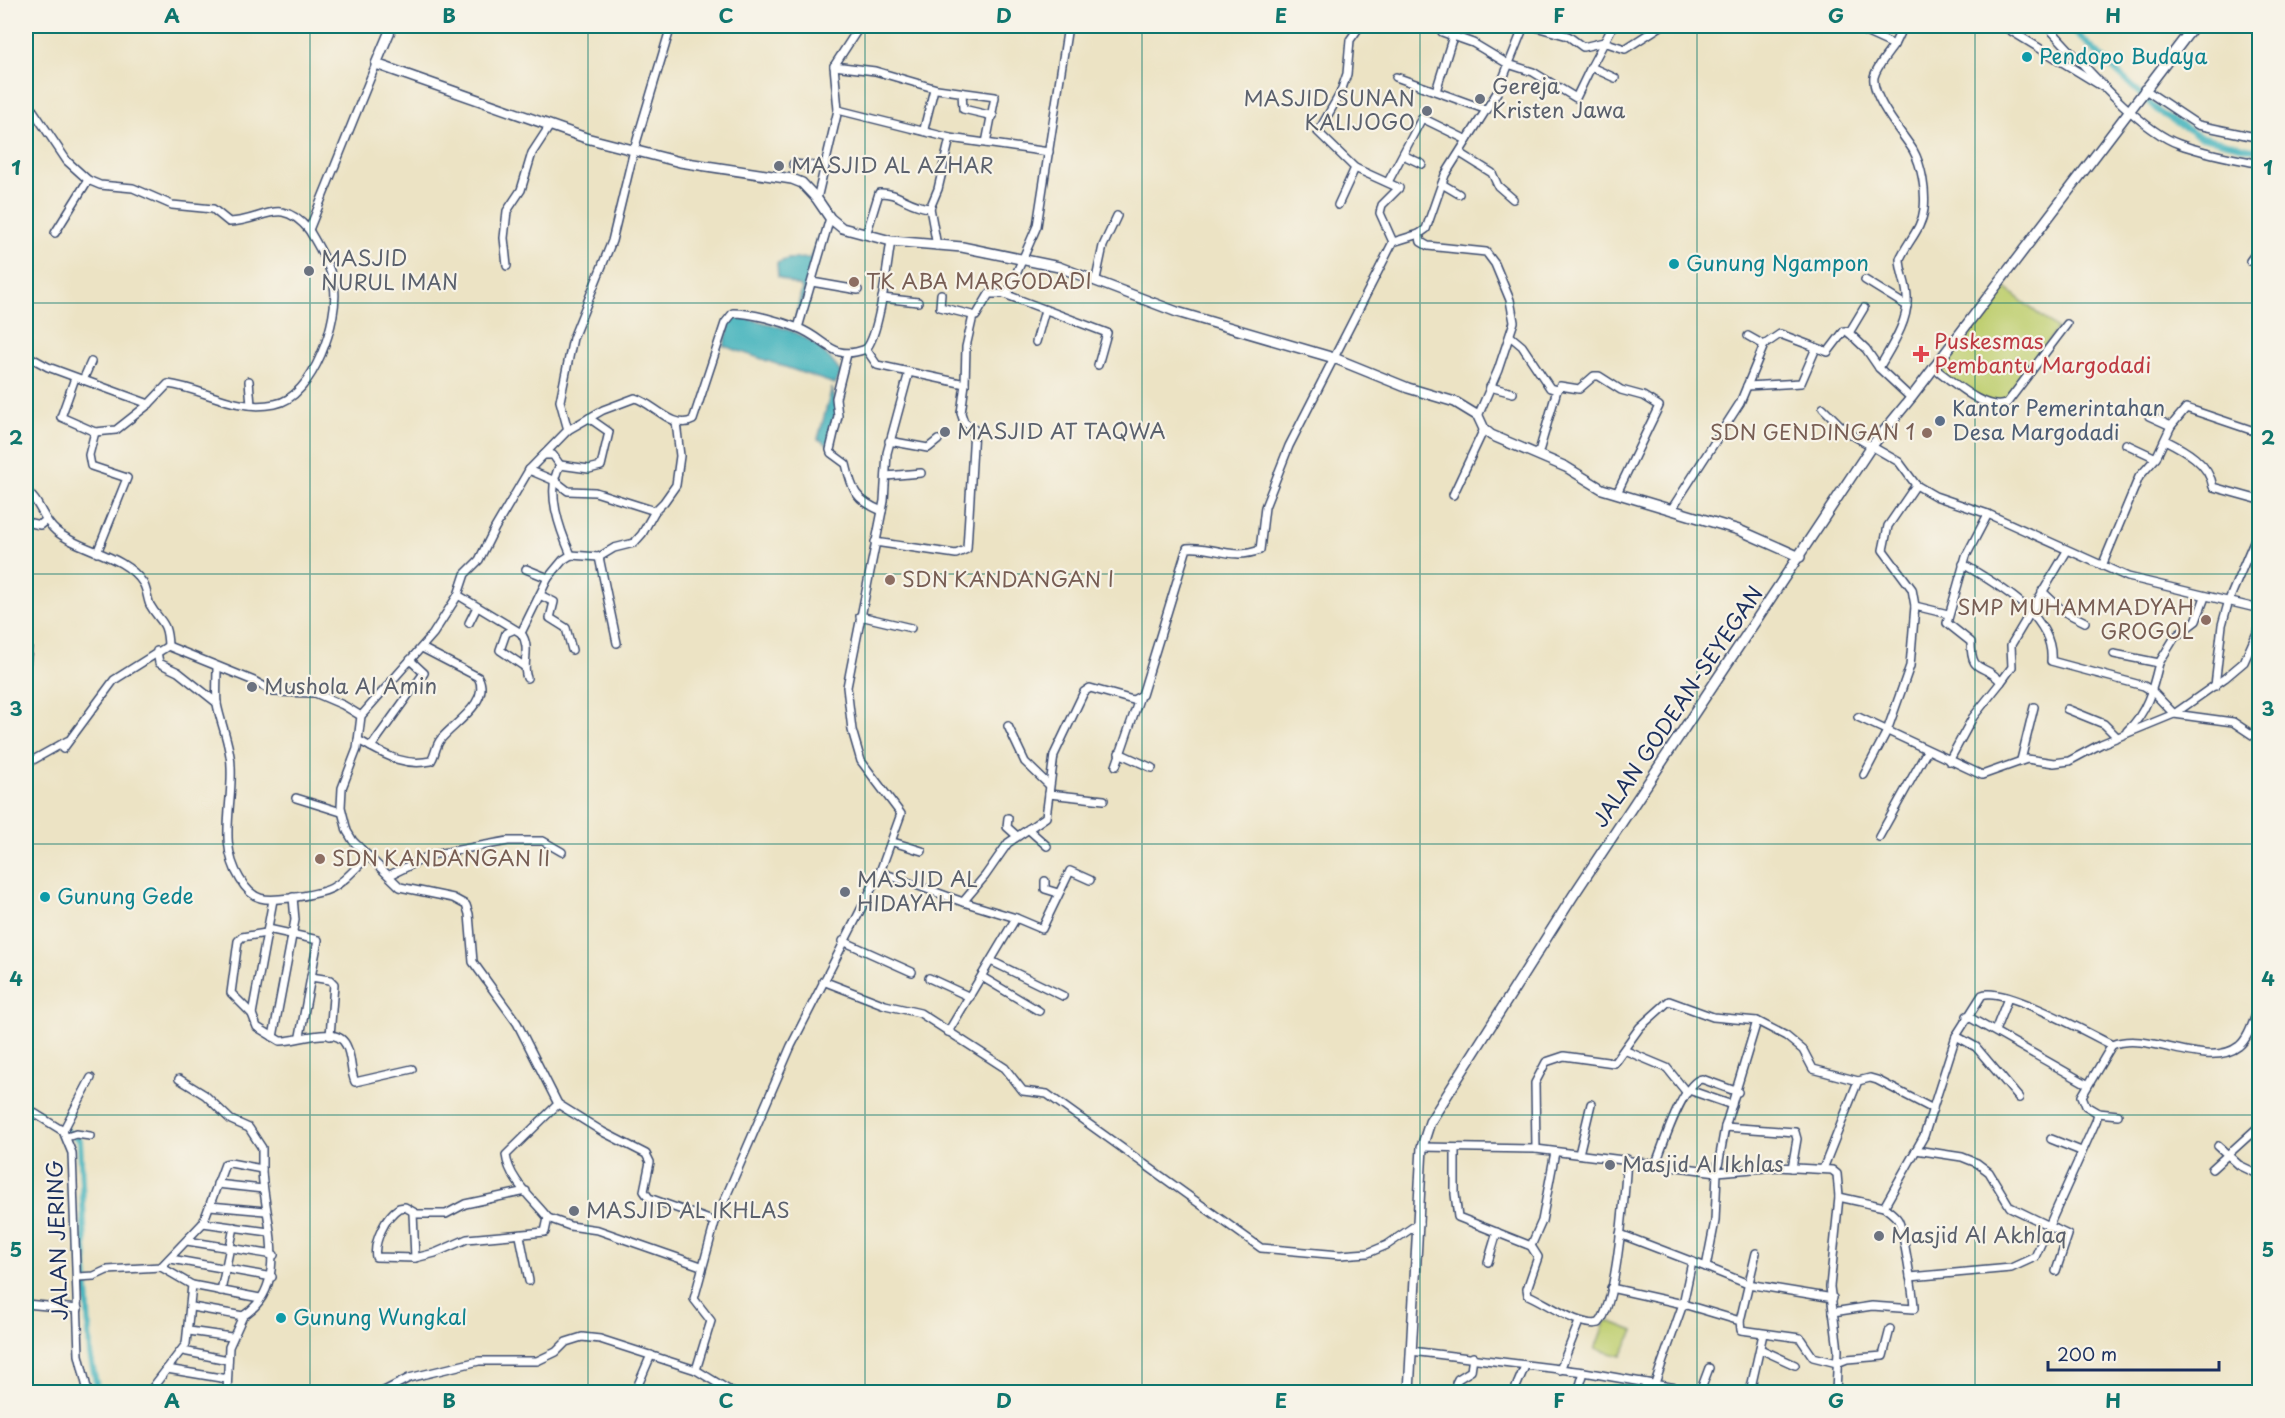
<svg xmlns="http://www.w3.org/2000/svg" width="2285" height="1418" font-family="'Playpen Sans',sans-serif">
	<rect width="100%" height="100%" fill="#f7f3e8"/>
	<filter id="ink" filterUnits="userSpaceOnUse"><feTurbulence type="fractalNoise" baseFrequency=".0167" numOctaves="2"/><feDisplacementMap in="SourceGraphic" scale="12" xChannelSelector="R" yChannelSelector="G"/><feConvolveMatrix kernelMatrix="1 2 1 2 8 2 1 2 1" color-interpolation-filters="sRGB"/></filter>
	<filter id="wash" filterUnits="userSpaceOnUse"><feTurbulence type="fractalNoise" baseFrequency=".008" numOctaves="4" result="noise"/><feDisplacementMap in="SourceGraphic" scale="24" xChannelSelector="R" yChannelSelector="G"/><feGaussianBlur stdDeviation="1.35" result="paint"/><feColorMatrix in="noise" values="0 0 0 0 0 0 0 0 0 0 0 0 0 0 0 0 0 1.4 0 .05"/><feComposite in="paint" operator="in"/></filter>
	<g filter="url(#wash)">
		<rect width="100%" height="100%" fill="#ece3c4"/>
		<!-- green -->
		<g fill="#bfcf71" stroke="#6d7f68" stroke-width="1.5">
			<polygon points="2003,286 2057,329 1997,413 1939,372"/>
			<polygon points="1606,1320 1634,1331 1621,1356 1595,1349"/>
		</g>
		<!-- water -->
		<g fill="#44b4bd" stroke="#30728e" stroke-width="1.5">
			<polygon points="823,235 799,317 796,316 802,288 778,277 777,263 788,259 810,258 817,239"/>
			<path d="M737,316C785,328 811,330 841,373L835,384L724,346L730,323Z"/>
			<polygon points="832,388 838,415 830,446 818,439"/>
		</g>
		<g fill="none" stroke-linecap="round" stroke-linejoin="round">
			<!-- canal -->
			<g stroke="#44b4bd" stroke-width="6">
				<polyline points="2069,26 2159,112 2199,136 2260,151"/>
				<polyline points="61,1127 80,1140 90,1354 98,1392"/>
			</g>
		</g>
	</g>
	<g filter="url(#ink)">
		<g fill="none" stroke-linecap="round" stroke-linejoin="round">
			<!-- street casing -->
			<g stroke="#3a4a6d" stroke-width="10">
				<g id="street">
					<polyline points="1068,26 1037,226 1007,295 1107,333 1098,365"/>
					<polyline points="1360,26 1350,40 1347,74 1340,94 1318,132 1355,168 1399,188 1382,205 1380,213 1393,242"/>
					<polyline points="1532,26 1568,36 1583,47 1604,42 1625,49 1661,26"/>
					<polyline points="1613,26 1591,67 1615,78"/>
					<polyline points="1852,26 1894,45 1903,26"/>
					<polyline points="2003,26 2103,87"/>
					<path d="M2047,26C2079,59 2137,129 2179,144C2205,154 2233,158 2260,164"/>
					<polyline points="1442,32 1473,43 1508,64 1533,72 1576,98 1591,67"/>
					<polyline points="834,66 875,71 937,89 995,97 986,143"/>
					<polyline points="1396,77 1487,110"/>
					<polyline points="2144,89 2198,125 2260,138"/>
					<polyline points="1436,91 1453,36"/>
					<polyline points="962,93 963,109 993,116"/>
					<path d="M26,100L67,161L88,180L100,185L133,188L172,205L213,209L229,222C265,221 279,195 309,230L376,64"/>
					<polyline points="838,110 950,138 1049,152"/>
					<polyline points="924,129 934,89"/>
					<polyline points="1460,153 1492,173 1498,186 1513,199"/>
					<polyline points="1403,155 1422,164"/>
					<polyline points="793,164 825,167"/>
					<polyline points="1388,182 1422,118 1467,140"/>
					<polyline points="1442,184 1459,194"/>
					<polyline points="817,199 838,110 834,66 860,26"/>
					<polyline points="1338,205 1355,168"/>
					<polyline points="930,208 937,246"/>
					<polyline points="55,233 88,180"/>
					<polyline points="1419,234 1421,242 1428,246 1486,252 1495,264 1510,300 1514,322 1498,370 1478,416"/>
					<path d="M866,235L879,193C899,192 907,206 930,208L938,189L950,138"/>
					<polyline points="2250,261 2260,247"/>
					<polyline points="507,266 504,238 507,211 521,190 532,153 549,127"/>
					<polyline points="1096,279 1103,246 1117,216"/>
					<polyline points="1865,280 1907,306"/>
					<polyline points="812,282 858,290"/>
					<polyline points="941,294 940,307 976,316 989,294 1007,294"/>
					<polyline points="882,298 918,302"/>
					<polyline points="798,328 830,218"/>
					<polyline points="1849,333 1864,308"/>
					<polyline points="1510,336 1522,346 1550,388 1557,390 1560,386 1579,389 1594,376 1599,376 1621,390 1643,396 1659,406 1617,493"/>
					<polyline points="1748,336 1764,345"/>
					<polyline points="1036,342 1045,310"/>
					<path d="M847,354L836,398L838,416L830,450L831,453L846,464C852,490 855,500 882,511"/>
					<polyline points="26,355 48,367 149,404"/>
					<path d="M1933,367C1951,380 1987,414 2007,403L2067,324"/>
					<path d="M1879,368C1891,347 1909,321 1907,297C1907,284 1900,272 1900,259C1907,242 1922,229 1924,209C1926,191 1922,166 1913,150C1903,134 1871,97 1874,77C1876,67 1888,54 1894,45"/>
					<path d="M75,378L61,417L95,432L116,430L149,404L168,384C206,389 234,412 275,404C313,398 340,318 334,285C330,265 319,247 309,230"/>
					<polyline points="83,380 91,362"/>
					<polyline points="249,381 251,405"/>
					<polyline points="965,384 966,347 973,316"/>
					<polyline points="1747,386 1801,383 1816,348"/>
					<polyline points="1490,387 1513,393"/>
					<polyline points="1823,408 1847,432 1899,462 1916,485 1935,496 1988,514 2128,577 2260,609"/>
					<polyline points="2149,416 2171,426"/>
					<polyline points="568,430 560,401 573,338 612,241 634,150 671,26"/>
					<polyline points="95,432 89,455 91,466 127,478 97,553"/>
					<path d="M2165,440C2185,450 2209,463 2213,487L2260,500"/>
					<polyline points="889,441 928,448 938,440"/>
					<polyline points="2126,444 2156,458 2171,426 2186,408 2260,433"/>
					<polyline points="544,455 553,455 560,465"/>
					<polyline points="1538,455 1557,390"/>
					<polyline points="529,470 555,481 568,491 595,492 655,511"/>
					<polyline points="886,476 921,473"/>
					<path d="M26,491C40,500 42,520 56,531C82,552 124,554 143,583C147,589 147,598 150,605C161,624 167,620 168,646"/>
					<polyline points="1453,495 1484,429"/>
					<polyline points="1671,510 1740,403 1764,345 1780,334 1828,352 1844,331 1847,331 1866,349 1879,368 1911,398"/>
					<polyline points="26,522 40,525 45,521"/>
					<polyline points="875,542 956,554 967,549 974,429 964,422 961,413 965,384 909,372"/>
					<path d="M571,555C560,530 545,491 560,465L589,469L601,466L609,432L589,418"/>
					<polyline points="599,557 617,643"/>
					<path d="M1963,564C1998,585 2055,616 2051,661L2144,686L2152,691L2174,714L2233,722L2260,740"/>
					<polyline points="2102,566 2139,477 2156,458"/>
					<polyline points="526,569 548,578"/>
					<polyline points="2042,591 2063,611 2085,622"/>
					<polyline points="458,595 521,633 548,578 563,560 571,555 599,557 614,548 634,543 642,534 655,511 664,502 676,485 680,456 676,422"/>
					<polyline points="540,595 554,602 550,618 566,628 572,650"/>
					<polyline points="1915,606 1948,614"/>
					<polyline points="860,616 911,628"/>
					<polyline points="469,623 477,607"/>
					<polyline points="513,630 506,633 500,650 525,667"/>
					<path d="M521,633C532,648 521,664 527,678"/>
					<polyline points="26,647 28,647 26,665"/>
					<polyline points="157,651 159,663 178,672 217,703"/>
					<polyline points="2114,654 2159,663 2175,637 2196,621 2205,597"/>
					<path d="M217,668C217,679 216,693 217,704C221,725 231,746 231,767C233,807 218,843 240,879C253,902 266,901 290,898C337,891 335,889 368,856"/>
					<polyline points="2001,682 2012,667 2011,645 2067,551"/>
					<polyline points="2215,686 2222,625 2229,600 2260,527"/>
					<polyline points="2067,709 2104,724 2117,737"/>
					<polyline points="1858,717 1982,775 2027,759 2054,763 2069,761 2101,744 2174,714 2225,678 2244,662 2260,626"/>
					<polyline points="1008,726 1025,762 1049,785"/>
					<path d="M2127,731C2147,713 2153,688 2159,663"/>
					<path d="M358,740C383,753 401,767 431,761C436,754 435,746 441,739C453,724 492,701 478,677L422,648"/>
					<polyline points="371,747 424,673 410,660"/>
					<polyline points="63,749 114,680 168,646 254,681 274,692 315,693 343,705 361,716"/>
					<polyline points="1119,753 1152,768"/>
					<polyline points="2021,760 2034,707"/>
					<path d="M1949,761L1973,717L2001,682C1984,661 1971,677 1971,642L1947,623L1966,556L1988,514"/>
					<polyline points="26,764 67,741"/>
					<polyline points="1116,766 1139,699"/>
					<polyline points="1864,775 1887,731 1910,666 1915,606 1912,589 1883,550 1888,526 1916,485"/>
					<polyline points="1049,794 1104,800"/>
					<polyline points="296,798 341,812"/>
					<polyline points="1008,818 1007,827 1017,836"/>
					<polyline points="1028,829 1047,846"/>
					<polyline points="1879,837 1927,751"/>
					<polyline points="893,842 922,851"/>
					<path d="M880,872L963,902L985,876L1008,843L1046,817L1054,755L1084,692L1090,688L1133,700L1142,695L1187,548C1212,545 1231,561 1260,550L1265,507L1289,446L1393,242L1419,234L1426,229L1445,175L1498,91L1524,26"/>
					<polyline points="390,875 431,855 508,841 543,841 562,852"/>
					<polyline points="1045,881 1045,889 1058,893"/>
					<path d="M273,900L252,1014L257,1027L280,1041C296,1042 336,1024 346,1045C352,1056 350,1071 355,1082L412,1069"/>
					<polyline points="1016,918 1042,929 1070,871 1090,880"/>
					<polyline points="268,929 318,940 300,1036"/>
					<polyline points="843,941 912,972"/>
					<polyline points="991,961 1063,996"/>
					<polyline points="311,977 330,980 334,984 330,1036"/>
					<polyline points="982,977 1039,1011"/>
					<polyline points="929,978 970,997"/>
					<polyline points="823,981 885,1005 920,1013 1005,1068 1023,1091 1047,1094 1261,1248 1340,1255 1368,1253 1387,1245 1419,1223"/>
					<polyline points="252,1014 231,993 238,941 242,937 266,933"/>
					<polyline points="1967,1016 2087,1084"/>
					<polyline points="1757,1021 1725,1127 1717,1172 1715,1221 1706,1267 1748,1284 1833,1298"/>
					<polyline points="1995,1031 2008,998"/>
					<polyline points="948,1032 1016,918 963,902"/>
					<polyline points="1956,1036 1976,1047 2019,1098"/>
					<polyline points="273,1037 295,920 293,897"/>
					<polyline points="1624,1050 1667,1068 1687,1093"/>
					<polyline points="179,1079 205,1095 231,1120 249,1128 262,1148 262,1169"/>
					<polyline points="1689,1090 1732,1105"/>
					<polyline points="26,1108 63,1131 72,1153 79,1355 88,1392"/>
					<polyline points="2098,1113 2118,1115"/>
					<polyline points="1725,1127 1795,1132 1797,1139 1792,1168"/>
					<polyline points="63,1131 91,1078"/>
					<polyline points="67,1137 76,1134 90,1136"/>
					<polyline points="2051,1139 2081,1151"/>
					<polyline points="2218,1146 2239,1165 2260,1175"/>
					<polyline points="1422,1147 1536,1149 1717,1172 1777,1167 1832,1170 1837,1174 1839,1197"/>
					<path d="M1455,1148V1194L1458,1217L1531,1246L1538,1257L1527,1289L1528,1295C1547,1303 1580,1328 1599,1323C1617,1304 1625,1189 1627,1159"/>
					<polyline points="1536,1149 1535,1083 1546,1062 1564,1056 1614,1063 1640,1027 1669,1001 1713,1017 1757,1021 1786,1036 1803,1050 1813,1069 1858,1081"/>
					<polyline points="1916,1150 1962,1157 1977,1163 1989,1172 2010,1207 2068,1235 2056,1271"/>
					<polyline points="1579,1154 1591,1104"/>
					<path d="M1656,1163C1663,1146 1683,1081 1702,1079L1738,1092"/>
					<polyline points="1823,1169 1858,1081 1870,1078 1877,1080 1933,1109"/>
					<polyline points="2212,1169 2256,1129"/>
					<polyline points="217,1184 263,1189"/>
					<path d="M526,1191L465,1204L446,1214H417L405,1207L399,1208C386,1216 373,1242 376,1257L415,1258L435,1253L467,1239L545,1232L548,1218C533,1199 509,1180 506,1155L558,1104"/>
					<polyline points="210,1206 265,1211"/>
					<polyline points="413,1213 415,1258"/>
					<polyline points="548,1218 570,1226 598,1230 701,1266"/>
					<path d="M715,1222L649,1198L644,1191L650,1162L646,1154L603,1132L558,1104L517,1023L473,962L469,914L466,905L453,898L400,887L353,841L347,831L341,807L342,788L357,749L361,716L433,634L458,595L465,574L479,560L495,528L529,470L568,430L603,410L635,398C653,403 674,431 693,420L725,323L733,313C752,313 780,321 798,328C827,339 831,362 866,349"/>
					<polyline points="203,1223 269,1232"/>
					<polyline points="1620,1234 1706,1267"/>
					<polyline points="520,1236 529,1281"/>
					<polyline points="187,1241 274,1255"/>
					<polyline points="1531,1246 1542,1221 1555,1152"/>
					<polyline points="171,1259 272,1277"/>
					<polyline points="1488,1262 1497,1232"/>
					<polyline points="161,1267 192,1285 186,1344 150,1391 167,1392"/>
					<path d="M78,1277L94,1276L107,1270L161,1267L203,1223L225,1164L230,1163L262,1169C263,1216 293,1285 243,1316L192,1307"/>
					<polyline points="1910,1277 2011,1268 2035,1257 2096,1121 2098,1113 2086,1106 2082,1096 2112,1045"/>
					<polyline points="192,1285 260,1298"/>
					<polyline points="1611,1288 1683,1304 1740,1321 1741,1330 1800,1338 1813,1357 1837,1363 1847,1359 1883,1356 1890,1329"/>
					<polyline points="221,1291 234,1227"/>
					<polyline points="26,1304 78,1309"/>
					<path d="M1833,1312L1872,1306L1914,1309C1914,1298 1903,1227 1898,1220C1895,1215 1889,1211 1884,1207"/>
					<polyline points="1740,1321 1756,1253"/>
					<polyline points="189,1331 231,1337"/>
					<polyline points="1760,1349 1795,1365"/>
					<polyline points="183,1351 228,1360"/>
					<polyline points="1411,1351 1584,1372 1699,1392"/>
					<polyline points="167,1369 227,1379"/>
					<polyline points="1560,1370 1579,1322"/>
					<polyline points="1456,1383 1458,1379 1471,1371 1473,1357"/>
					<polyline points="1655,1383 1683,1304 1692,1262"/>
					<polyline points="227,1392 229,1347 243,1316"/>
					<polyline points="382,1392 409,1378 479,1361 537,1361 556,1352 566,1342 582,1337 600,1339 696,1370"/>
					<polyline points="635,1392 651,1355"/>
					<path d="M732,1392L696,1370L711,1321L694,1299L715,1222L791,1046L880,872L901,814L861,761L852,730L847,687L884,501L887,453L909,372L877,365L866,349C880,334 887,264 891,241"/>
					<polyline points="1514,1392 1525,1366"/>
					<polyline points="1578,1392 1584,1372"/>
					<polyline points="1700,1392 1709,1368"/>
					<polyline points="1750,1392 1763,1334"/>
					<path d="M1836,1392L1838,1350L1830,1287L1839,1197L1884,1207L1924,1136L1956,1036L1982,995C2003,986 2090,1034 2112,1045C2149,1030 2207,1071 2239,1046C2250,1037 2254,1017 2260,1005"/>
				</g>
			</g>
			<!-- secondary casing -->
			<g stroke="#3a4a6d" stroke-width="12">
				<g id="secondary">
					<polyline points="392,26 376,64 586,138 680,162 792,179 802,183 817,199 830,218 842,228 891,241 962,247 1059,267 1177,312 1334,358 1408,388 1455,402 1478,416 1484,429 1491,435 1566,467 1602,489 1739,530 1800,557"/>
					<polyline points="1409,1392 1422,1147 1430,1122 1573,896 1871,447 1911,398 2194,26"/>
				</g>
			</g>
			<!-- street -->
			<use href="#street" stroke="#fff" stroke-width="7"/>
			<!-- secondary -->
			<use href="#secondary" stroke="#fff" stroke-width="9"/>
		</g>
	</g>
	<!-- grid -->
	<path fill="none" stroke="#0f766e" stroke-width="1.5" stroke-opacity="0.55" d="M310,26V1392M588,26V1392M865,26V1392M1142,26V1392M1420,26V1392M1697,26V1392M1975,26V1392M26,303H2260M26,574H2260M26,844H2260M26,1115H2260"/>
	<!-- markers -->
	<g fill="#0f9aa8" stroke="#f7f3e8" stroke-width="2">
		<circle cx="2027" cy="57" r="6"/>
		<circle cx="1674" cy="264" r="6"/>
		<circle cx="45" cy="897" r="6"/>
		<circle cx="281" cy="1318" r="6"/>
	</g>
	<g fill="#6b7280" stroke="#f7f3e8" stroke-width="2">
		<circle cx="1480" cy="99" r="6"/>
		<circle cx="1427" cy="111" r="6"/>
		<circle cx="779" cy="166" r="6"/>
		<circle cx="309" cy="271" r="6"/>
		<circle cx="945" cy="432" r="6"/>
		<circle cx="252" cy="687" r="6"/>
		<circle cx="845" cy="892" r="6"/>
		<circle cx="1610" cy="1165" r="6"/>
		<circle cx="574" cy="1211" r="6"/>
		<circle cx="1879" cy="1236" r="6"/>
	</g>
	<g fill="#8d6e63" stroke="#f7f3e8" stroke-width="2">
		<circle cx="854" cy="282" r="6"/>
		<circle cx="1927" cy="433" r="6"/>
		<circle cx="890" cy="580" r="6"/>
		<circle cx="2206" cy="620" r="6"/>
		<circle cx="320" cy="859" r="6"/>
	</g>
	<path fill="#e0444e" stroke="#f7f3e8" stroke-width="2" d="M1918 345h6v6h6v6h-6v6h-6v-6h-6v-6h6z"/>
	<circle fill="#5c6f8a" stroke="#f7f3e8" stroke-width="2" cx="1940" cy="421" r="6"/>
	<g text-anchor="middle" stroke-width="4.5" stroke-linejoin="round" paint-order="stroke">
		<!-- culture labels -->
		<g font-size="21" fill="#0d838f" stroke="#f7f3e8" text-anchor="start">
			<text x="2039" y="64">Pendopo Budaya</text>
			<text x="1686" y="271">Gunung Ngampon</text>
			<text x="57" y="904">Gunung Gede</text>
			<text x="293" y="1325">Gunung Wungkal</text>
		</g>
		<!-- worship labels -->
		<g font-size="21" fill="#5b616d" stroke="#f7f3e8" text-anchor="start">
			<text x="1492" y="94">Gereja<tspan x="1492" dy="24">Kristen Jawa</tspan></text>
			<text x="1415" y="106" text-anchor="end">MASJID SUNAN<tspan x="1415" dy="24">KALIJOGO</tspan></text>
			<text x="791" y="173">MASJID AL AZHAR</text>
			<text x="321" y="266">MASJID<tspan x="321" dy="24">NURUL IMAN</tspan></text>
			<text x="957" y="439">MASJID AT TAQWA</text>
			<text x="264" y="694">Mushola Al Amin</text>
			<text x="857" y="887">MASJID AL<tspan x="857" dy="24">HIDAYAH</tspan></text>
			<text x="1622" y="1172">Masjid Al Ikhlas</text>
			<text x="586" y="1218">MASJID AL IKHLAS</text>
			<text x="1891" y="1243">Masjid Al Akhlaq</text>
		</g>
		<!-- education labels -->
		<g font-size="21" fill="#785e54" stroke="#f7f3e8" text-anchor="start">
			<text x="866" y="289">TK ABA MARGODADI</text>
			<text x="1915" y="440" text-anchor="end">SDN GENDINGAN 1</text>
			<text x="902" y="587">SDN KANDANGAN I</text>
			<text x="2194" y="615" text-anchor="end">SMP MUHAMMADYAH<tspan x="2194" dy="24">GROGOL</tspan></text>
			<text x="332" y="866">SDN KANDANGAN II</text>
		</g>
		<!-- health labels -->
		<g font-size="21" fill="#be3a42" stroke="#f7f3e8" text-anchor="start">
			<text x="1934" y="349">Puskesmas<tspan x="1934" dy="24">Pembantu Margodadi</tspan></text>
		</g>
		<!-- service labels -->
		<g font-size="21" fill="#4e5e75" stroke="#f7f3e8" text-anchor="start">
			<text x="1952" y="416">Kantor Pemerintahan<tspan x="1952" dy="24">Desa Margodadi</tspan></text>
		</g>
		<!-- street labels -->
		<g font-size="21" fill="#1b2f5e" stroke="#f7f3e8">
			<text transform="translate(1678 707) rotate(-56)" y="7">JALAN GODEAN-SEYEGAN</text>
			<text transform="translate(58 1240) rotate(-92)" y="7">JALAN JERING</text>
		</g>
	</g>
	<!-- margin -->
	<rect width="2285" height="1418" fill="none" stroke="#f7f3e8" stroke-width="66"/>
	<!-- scale -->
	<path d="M2048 1361v9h171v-9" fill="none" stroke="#1b2f5e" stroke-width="3"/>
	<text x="2057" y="1361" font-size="18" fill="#1b2f5e" stroke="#f7f3e8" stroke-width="4.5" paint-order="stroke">200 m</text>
	<rect x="33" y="33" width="2219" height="1352" fill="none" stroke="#0f766e" stroke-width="2"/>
	<g font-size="20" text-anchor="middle" font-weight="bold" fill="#0f766e">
		<text x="172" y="23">A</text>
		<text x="449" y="23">B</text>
		<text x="726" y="23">C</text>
		<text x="1004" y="23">D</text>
		<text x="1281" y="23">E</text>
		<text x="1559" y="23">F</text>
		<text x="1836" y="23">G</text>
		<text x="2113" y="23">H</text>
		<text x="16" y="175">1</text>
		<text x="2268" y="175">1</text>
		<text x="16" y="445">2</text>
		<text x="2268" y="445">2</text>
		<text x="16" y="716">3</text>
		<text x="2268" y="716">3</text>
		<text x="16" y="986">4</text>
		<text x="2268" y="986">4</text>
		<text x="16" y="1257">5</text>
		<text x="2268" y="1257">5</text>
		<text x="172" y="1408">A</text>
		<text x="449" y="1408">B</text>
		<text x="726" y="1408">C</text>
		<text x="1004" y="1408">D</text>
		<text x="1281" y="1408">E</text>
		<text x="1559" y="1408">F</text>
		<text x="1836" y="1408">G</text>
		<text x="2113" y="1408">H</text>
	</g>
</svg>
